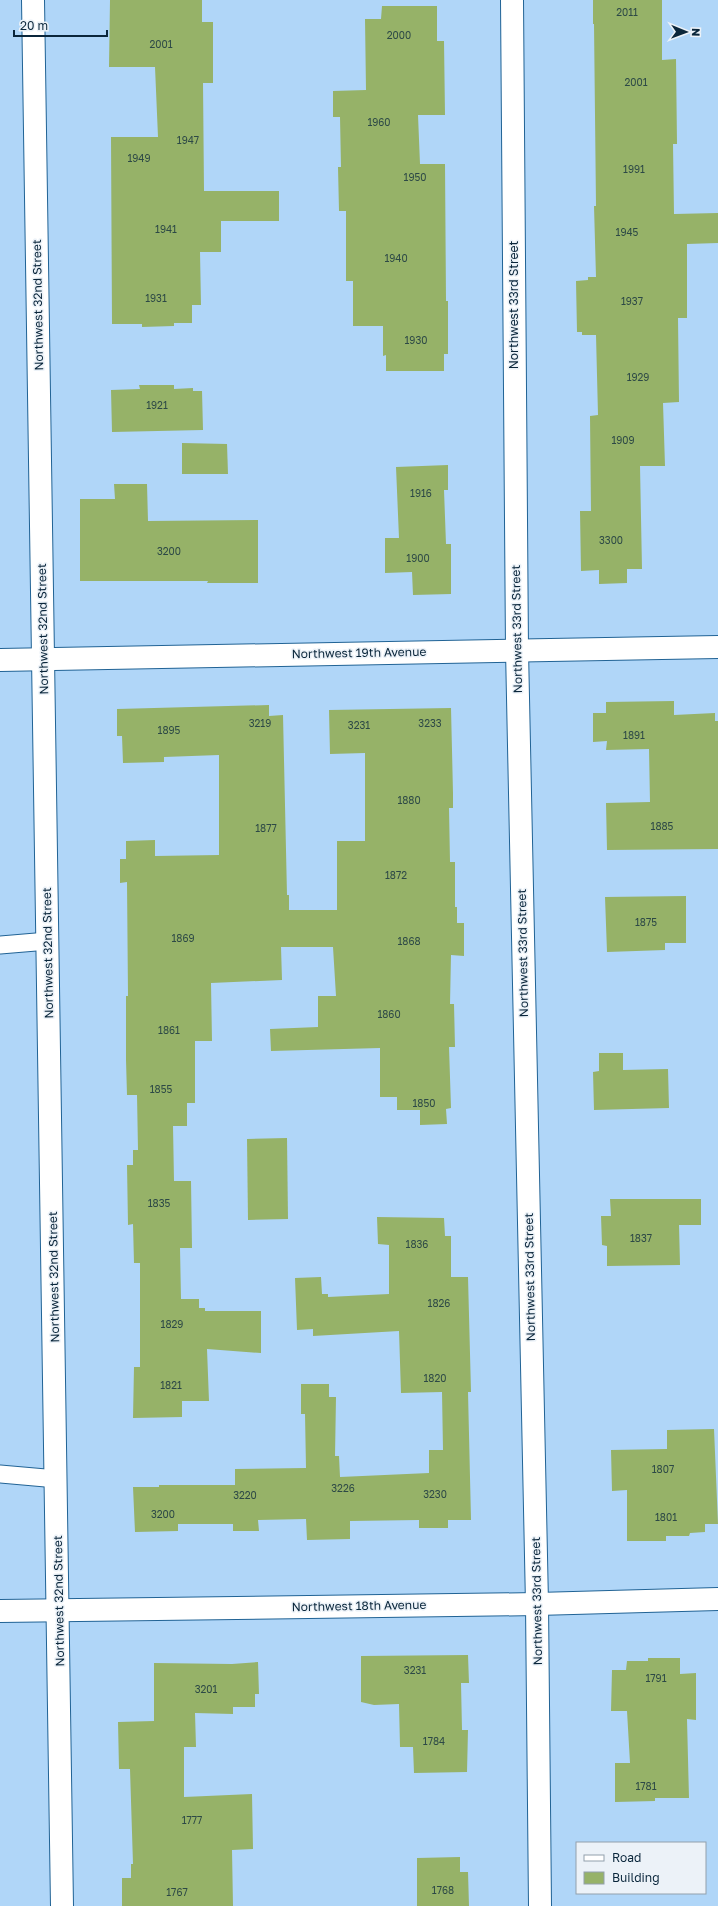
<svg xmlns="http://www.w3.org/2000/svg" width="718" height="1906" font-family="'Golos Text',sans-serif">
	<rect width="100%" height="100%" fill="#b0d6f8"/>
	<!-- building -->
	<g fill="#96b268">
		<polygon points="110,0 202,0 202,22 213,22 213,83 203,83 204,191 279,191 279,221 221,221 221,252 200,252 201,305 192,305 192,323 174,323 174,326 142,327 142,324 112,324 111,137 158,137 155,67 109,67"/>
		<polygon points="593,0 662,0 662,60 676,59 677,144 673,144 674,214 718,213 718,243 687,244 687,318 678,318 679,402 663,403 665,466 640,466 642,569 627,569 627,583 599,584 599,570 581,571 580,511 591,511 590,416 598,415 596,335 582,335 582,332 577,332 576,281 588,280 588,277 596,277 594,206 596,206 594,24 593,24"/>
		<polygon points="382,6 437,6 437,41 444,41 445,115 418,115 420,164 445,164 446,301 448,301 448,354 444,354 444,371 386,371 386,355 383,356 383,326 353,326 353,281 346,281 346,211 339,211 338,167 341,167 340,117 333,117 333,91 366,90 365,19 381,19"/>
		<polygon points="139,385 174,385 174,389 193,388 193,391 202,391 203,430 112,432 111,390 140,389"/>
		<polygon points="182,443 227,444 228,474 182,474"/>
		<polygon points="448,465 448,490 444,490 446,544 451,544 451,594 413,595 412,572 385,573 385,538 399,538 396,467"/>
		<polygon points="114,484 147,484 148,521 258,520 258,583 207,583 208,581 80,581 80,499 115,499"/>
		<polygon points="674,701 674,715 715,713 715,721 718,721 718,849 607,850 606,803 650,802 649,749 606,750 607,741 593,742 593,713 606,713 606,702"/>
		<polygon points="269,705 269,716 283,715 287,895 289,895 289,910 337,910 337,841 365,841 365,753 330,754 329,710 451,708 453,793 453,808 449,808 450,862 455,862 455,907 457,907 457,923 464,923 464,956 451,955 450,1004 454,1004 455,1047 449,1047 451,1108 446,1109 447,1124 420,1125 420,1110 397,1110 397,1097 380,1097 380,1048 271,1051 270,1029 318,1027 318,996 336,996 333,947 281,947 282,980 211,983 212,1041 195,1041 195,1103 187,1103 187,1126 173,1126 174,1181 191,1181 192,1248 180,1248 181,1299 199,1299 199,1308 205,1308 205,1311 261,1311 261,1353 207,1349 209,1401 182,1401 182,1417 133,1418 134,1367 140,1367 140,1263 134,1263 133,1224 128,1225 127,1165 133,1165 133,1150 138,1150 137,1095 127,1095 126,1060 126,996 128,996 127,882 120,883 120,859 126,859 126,841 155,840 155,856 219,855 219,755 164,757 164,762 123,763 122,736 117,736 117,709"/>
		<polygon points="686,896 686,943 665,943 665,950 607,952 605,897"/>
		<polygon points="599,1053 623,1053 623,1070 668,1069 669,1108 594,1110 593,1072 599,1071"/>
		<polygon points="287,1138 288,1219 248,1220 247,1139"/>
		<polygon points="610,1199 701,1199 701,1225 679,1225 680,1265 607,1266 607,1246 602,1245 601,1216 611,1216"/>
		<polygon points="377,1217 444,1218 445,1236 451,1236 451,1277 468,1277 471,1392 468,1392 471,1520 448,1520 448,1528 419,1528 419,1520 350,1521 350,1539 307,1540 306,1519 258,1520 259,1531 233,1531 233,1524 178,1524 178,1531 135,1532 133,1487 159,1487 159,1485 235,1485 235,1469 306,1468 305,1414 301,1414 301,1384 329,1384 329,1397 336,1397 335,1456 339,1456 340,1477 429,1473 429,1450 443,1450 442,1392 401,1393 399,1331 313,1336 313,1329 297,1330 295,1278 321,1277 322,1294 328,1294 328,1297 389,1294 389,1245 378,1244"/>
		<polygon points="714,1429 718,1524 705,1524 705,1532 690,1533 689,1536 666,1536 666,1541 627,1541 627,1490 612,1491 611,1450 667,1449 667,1430"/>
		<polygon points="468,1655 469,1683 461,1683 462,1730 468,1730 467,1772 414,1773 413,1747 400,1747 399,1704 374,1705 361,1702 361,1656"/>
		<polygon points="648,1658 680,1658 680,1674 696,1673 696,1720 687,1719 689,1798 655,1798 655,1801 615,1802 615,1763 630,1763 627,1711 611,1711 612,1670 626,1670 627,1661 648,1661"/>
		<polygon points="258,1662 259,1694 255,1694 255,1707 233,1707 233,1714 195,1713 196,1747 184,1747 184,1797 252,1794 253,1849 232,1850 233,1906 122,1906 122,1878 131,1878 131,1864 133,1864 130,1769 119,1769 118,1722 154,1721 154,1663 232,1664"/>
		<polygon points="460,1857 460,1872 468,1872 469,1906 417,1906 417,1858"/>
	</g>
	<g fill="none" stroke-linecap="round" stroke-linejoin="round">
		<!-- lane casing -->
		<g stroke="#216395" stroke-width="19">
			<g id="lane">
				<polyline points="0,945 48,941"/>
				<polyline points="0,1474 57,1479"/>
			</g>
		</g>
		<!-- street casing -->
		<g stroke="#216395" stroke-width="24">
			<g id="street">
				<polyline points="33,0 62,1906"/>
				<polyline points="512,0 517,650 537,1604 540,1906"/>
				<polyline points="0,660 718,647"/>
				<polyline points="0,1611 537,1604 718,1599"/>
			</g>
		</g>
		<!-- lane -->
		<use href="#lane" stroke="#fff" stroke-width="17"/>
		<!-- street -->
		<use href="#street" stroke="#fff" stroke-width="22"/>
	</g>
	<g text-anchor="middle" stroke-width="3" stroke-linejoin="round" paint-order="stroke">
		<!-- number labels -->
		<g font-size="10" fill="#2d4946">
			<text x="627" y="16">2011</text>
			<text x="399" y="39">2000</text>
			<text x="161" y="48">2001</text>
			<text x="636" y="86">2001</text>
			<text x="379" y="126">1960</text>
			<text x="188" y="144">1947</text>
			<text x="139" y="162">1949</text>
			<text x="634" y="173">1991</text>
			<text x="415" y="181">1950</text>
			<text x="166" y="233">1941</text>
			<text x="627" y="236">1945</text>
			<text x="396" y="262">1940</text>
			<text x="156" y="302">1931</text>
			<text x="632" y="305">1937</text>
			<text x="416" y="344">1930</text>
			<text x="638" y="381">1929</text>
			<text x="157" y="409">1921</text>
			<text x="623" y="444">1909</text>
			<text x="421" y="497">1916</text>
			<text x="611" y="544">3300</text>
			<text x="169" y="555">3200</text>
			<text x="418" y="562">1900</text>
			<text x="260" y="727">3219</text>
			<text x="430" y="727">3233</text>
			<text x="359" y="729">3231</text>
			<text x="169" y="734">1895</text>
			<text x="634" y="739">1891</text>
			<text x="409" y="804">1880</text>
			<text x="662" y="830">1885</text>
			<text x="266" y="832">1877</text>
			<text x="396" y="879">1872</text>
			<text x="646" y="926">1875</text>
			<text x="183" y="942">1869</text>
			<text x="409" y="945">1868</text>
			<text x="389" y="1018">1860</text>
			<text x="169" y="1034">1861</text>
			<text x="161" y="1093">1855</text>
			<text x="424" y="1107">1850</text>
			<text x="159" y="1207">1835</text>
			<text x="641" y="1242">1837</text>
			<text x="417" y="1248">1836</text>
			<text x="439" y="1307">1826</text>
			<text x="172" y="1328">1829</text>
			<text x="435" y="1382">1820</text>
			<text x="171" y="1389">1821</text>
			<text x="663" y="1473">1807</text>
			<text x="343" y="1492">3226</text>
			<text x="435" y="1498">3230</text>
			<text x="245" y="1499">3220</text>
			<text x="163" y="1518">3200</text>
			<text x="666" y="1521">1801</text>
			<text x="415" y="1674">3231</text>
			<text x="656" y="1682">1791</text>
			<text x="206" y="1693">3201</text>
			<text x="434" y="1745">1784</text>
			<text x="646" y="1790">1781</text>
			<text x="192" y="1824">1777</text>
			<text x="443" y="1894">1768</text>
			<text x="177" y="1896">1767</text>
		</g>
		<!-- street labels -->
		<g font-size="12" fill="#0a263b" stroke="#ecf2f8">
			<text transform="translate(38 305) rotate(-91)" y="4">Northwest 32nd Street</text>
			<text transform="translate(514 305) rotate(-90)" y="4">Northwest 33rd Street</text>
			<text transform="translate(43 629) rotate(-91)" y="4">Northwest 32nd Street</text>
			<text transform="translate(517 629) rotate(-91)" y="4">Northwest 33rd Street</text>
			<text transform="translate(359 653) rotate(-1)" y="4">Northwest 19th Avenue</text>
			<text transform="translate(48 953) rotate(-91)" y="4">Northwest 32nd Street</text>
			<text transform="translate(523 953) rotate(-91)" y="4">Northwest 33rd Street</text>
			<text transform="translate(54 1277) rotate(-91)" y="4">Northwest 32nd Street</text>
			<text transform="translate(530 1277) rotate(-91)" y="4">Northwest 33rd Street</text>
			<text transform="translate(59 1601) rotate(-91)" y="4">Northwest 32nd Street</text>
			<text transform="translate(537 1601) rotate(-91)" y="4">Northwest 33rd Street</text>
			<text transform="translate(359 1606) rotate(-1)" y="4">Northwest 18th Avenue</text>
		</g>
	</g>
	<!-- legend -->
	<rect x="576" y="1842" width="130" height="52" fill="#ecf2f8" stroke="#92a0ac"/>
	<rect x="584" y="1855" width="20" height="6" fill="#ffffff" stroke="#92a0ac"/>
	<text x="612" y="1862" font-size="12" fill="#0a263b">Road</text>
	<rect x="584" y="1872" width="20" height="12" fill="#96b268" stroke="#92a0ac"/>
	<text x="612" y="1882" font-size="12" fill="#0a263b">Building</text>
	<!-- north arrow -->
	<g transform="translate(686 32) rotate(91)" stroke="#ecf2f8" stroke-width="3" paint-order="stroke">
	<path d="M0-3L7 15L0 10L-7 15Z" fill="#0a263b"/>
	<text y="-6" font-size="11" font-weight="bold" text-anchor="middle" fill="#0a263b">N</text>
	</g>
	<!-- scale -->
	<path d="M14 30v6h93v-6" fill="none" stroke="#0a263b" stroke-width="2"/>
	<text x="20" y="30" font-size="12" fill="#0a263b" stroke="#ecf2f8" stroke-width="3" paint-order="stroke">20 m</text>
</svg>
